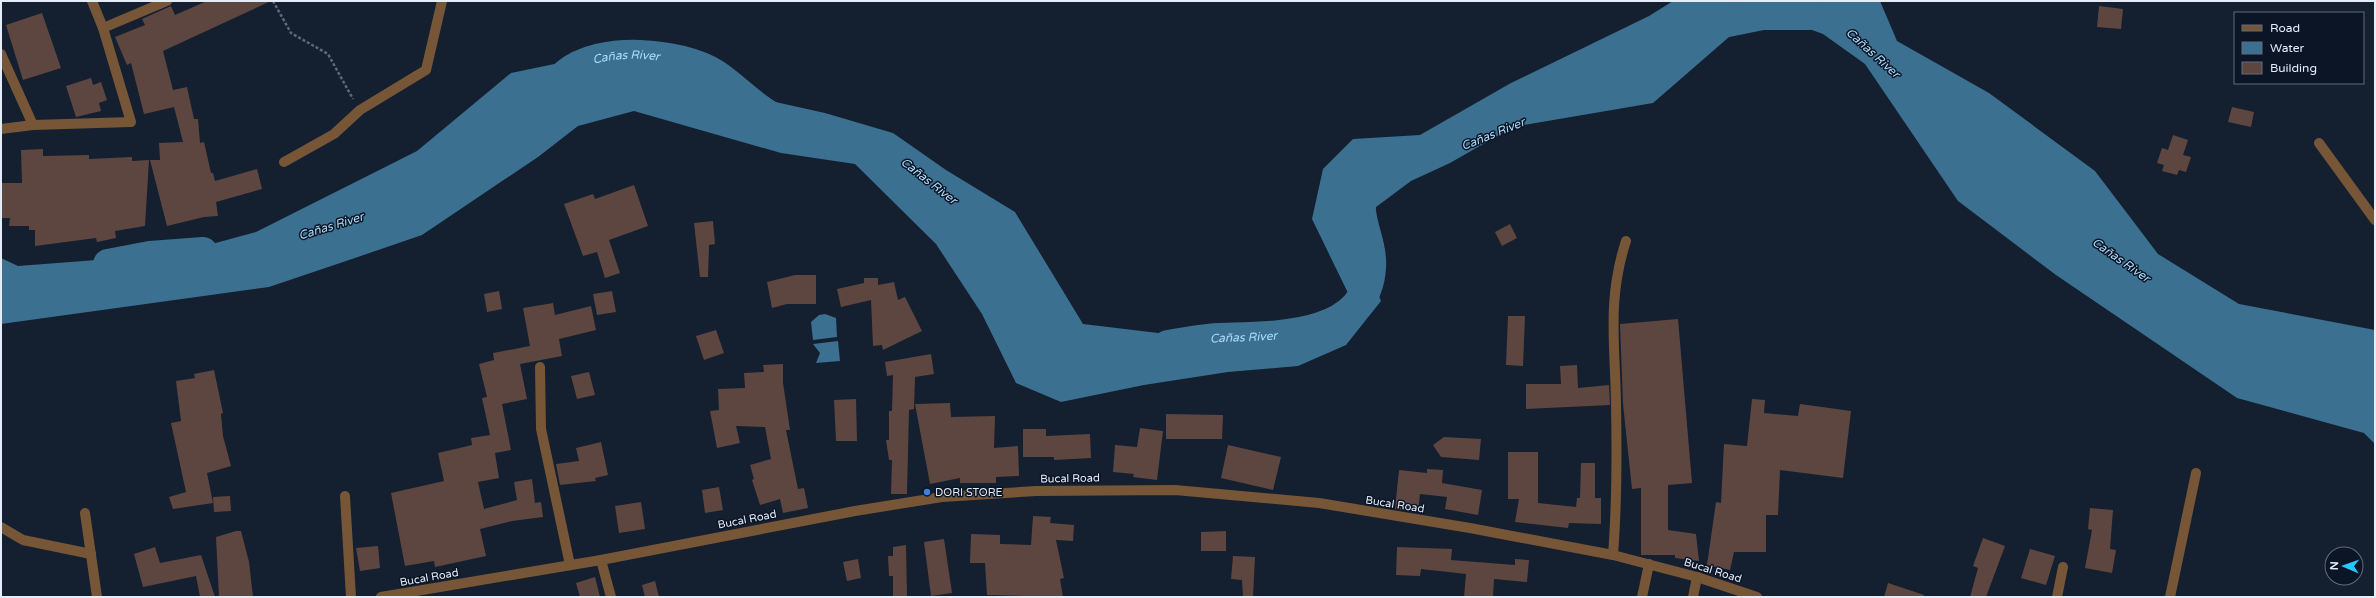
<svg xmlns="http://www.w3.org/2000/svg" width="2376" height="598" font-family="'Varela Round',sans-serif">
	<rect width="100%" height="100%" fill="#141f2f"/>
	<!-- water -->
	<g fill="#3b7091">
		<polygon points="1673,1 1880,1 1897,41 1989,93 2095,171 2158,254 2239,304 2375,330 2375,444 2364,433 2237,398 2056,275 1958,201 1865,64 1823,34 1759,11 1653,103 1513,127 1450,163 1411,181 1368,213 1362,253 1381,301 1346,345 1298,366 1228,372 1144,385 1061,402 1016,383 982,314 936,244 855,164 781,153 634,111 578,126 538,157 422,235 352,259 269,287 1,324 1,258 18,266 175,254 256,232 417,151 511,73 588,57 641,58 692,68 739,94 825,113 893,133 946,170 1015,212 1083,324 1267,346 1330,313 1348,293 1312,219 1323,169 1353,139 1420,135 1511,83 1649,16"/>
		<polygon points="825,314 836,318 837,337 813,340 811,322 819,315"/>
		<polygon points="838,341 840,361 816,363 820,353 813,344"/>
	</g>
	<g fill="none" stroke-linecap="round" stroke-linejoin="round">
		<!-- river -->
		<g stroke="#3b7091" stroke-width="30">
			<polyline points="1713,25 1762,15 1810,15"/>
			<path id="s1" d="M566,74C600,45 679,52 715,74C736,88 752,107 774,118"/>
			<polyline points="108,264 150,256 203,252"/>
			<path id="s2" d="M1168,345C1185,342 1202,339 1219,338C1271,336 1366,340 1371,268C1373,241 1356,220 1362,193"/>
		</g>
	</g>
	<!-- building -->
	<g fill="#5e4640">
		<polygon points="207,1 271,1 163,51 173,90 187,87 194,119 198,119 200,143 204,142 211,173 213,173 215,181 257,169 262,189 216,202 218,216 204,217 167,226 150,160 160,160 159,143 183,142 174,107 144,114 131,63 127,65 115,37 145,25 142,19 171,6 175,15"/>
		<polygon points="2099,6 2123,9 2121,29 2097,27"/>
		<polygon points="42,13 61,68 23,80 6,25"/>
		<polygon points="91,78 93,85 101,82 107,100 99,103 101,111 76,117 66,86"/>
		<polygon points="2232,107 2254,112 2251,127 2228,122"/>
		<polygon points="2173,135 2188,140 2183,155 2191,157 2186,172 2179,170 2177,175 2162,171 2164,165 2157,163 2162,148 2168,150"/>
		<polygon points="43,149 43,156 89,155 89,159 132,157 132,161 149,160 145,226 115,231 116,238 97,242 96,238 35,246 35,230 29,230 29,226 9,226 10,218 1,218 1,183 22,183 21,150"/>
		<polygon points="634,185 648,226 609,240 620,273 605,278 597,252 583,256 564,204 593,194 595,199"/>
		<polygon points="713,221 715,244 709,245 708,277 700,277 694,223"/>
		<polygon points="1510,224 1517,238 1502,246 1495,232"/>
		<polygon points="795,275 816,275 816,304 787,304 772,308 767,282"/>
		<polygon points="864,278 878,278 878,285 894,282 898,300 905,297 922,331 883,350 882,345 873,346 871,300 841,307 837,289 864,283"/>
		<polygon points="499,291 502,309 487,312 484,294"/>
		<polygon points="612,291 616,312 597,315 593,294"/>
		<polygon points="553,303 555,315 591,306 596,330 559,339 562,356 520,364 527,399 502,404 511,450 495,453 499,478 478,482 484,509 517,500 514,482 532,479 535,503 541,502 543,517 512,521 480,529 486,556 435,567 434,561 405,566 391,493 444,481 438,453 472,445 471,438 490,435 482,398 487,397 479,364 494,360 493,353 530,346 523,308"/>
		<polygon points="1508,316 1525,316 1523,366 1506,365"/>
		<polygon points="1678,319 1692,483 1668,485 1668,530 1696,534 1699,561 1675,558 1675,555 1641,555 1641,488 1632,489 1623,404 1620,324"/>
		<polygon points="716,330 724,353 704,360 696,336"/>
		<polygon points="931,354 934,374 915,377 914,409 909,410 907,494 891,494 892,460 889,460 886,440 889,440 889,411 892,411 893,375 887,376 885,362"/>
		<polygon points="783,364 783,383 790,430 786,430 798,489 804,488 808,508 783,513 780,499 760,505 752,480 754,479 750,465 771,459 765,427 736,426 740,443 717,448 710,411 719,410 718,389 745,388 744,373 764,372 763,365"/>
		<polygon points="1577,365 1578,388 1609,385 1610,405 1526,409 1526,384 1561,384 1560,366"/>
		<polygon points="214,370 223,413 221,414 223,436 231,466 207,473 213,503 173,509 169,497 186,492 171,423 181,421 176,381 195,378 194,374"/>
		<polygon points="589,372 595,395 577,399 571,376"/>
		<polygon points="856,399 857,441 836,441 834,400"/>
		<polygon points="1752,399 1765,400 1764,413 1798,416 1800,404 1851,411 1843,478 1780,470 1778,515 1766,515 1766,552 1734,552 1730,570 1707,565 1716,502 1721,503 1724,444 1747,446"/>
		<polygon points="950,403 951,417 995,416 994,448 1018,446 1019,476 996,477 996,483 960,483 960,478 930,484 915,404"/>
		<polygon points="1166,414 1223,415 1222,439 1166,439"/>
		<polygon points="1140,428 1163,431 1157,480 1133,477 1134,474 1113,472 1115,445 1137,447"/>
		<polygon points="1023,429 1046,429 1046,436 1090,434 1091,458 1054,460 1054,457 1023,457"/>
		<polygon points="1444,437 1481,439 1479,460 1441,457 1433,445"/>
		<polygon points="601,442 608,475 595,478 596,481 560,485 556,464 579,461 576,448"/>
		<polygon points="1228,445 1281,457 1273,490 1221,478"/>
		<polygon points="1508,452 1538,452 1538,503 1576,507 1577,498 1580,498 1581,463 1595,463 1595,498 1601,498 1601,524 1569,523 1568,528 1515,522 1519,499 1508,499"/>
		<polygon points="1427,469 1443,470 1442,483 1482,490 1478,515 1445,509 1447,497 1420,494 1418,512 1395,509 1399,470 1427,473"/>
		<polygon points="719,487 723,510 705,513 702,490"/>
		<polygon points="230,496 231,511 214,512 213,497"/>
		<polygon points="641,502 645,529 619,533 615,506"/>
		<polygon points="2090,508 2113,510 2110,549 2116,550 2112,573 2085,568 2092,530 2088,529"/>
		<polygon points="1033,516 1051,517 1050,523 1074,525 1073,541 1056,540 1064,578 1060,579 1063,597 987,595 985,563 970,563 971,534 1000,535 1000,544 1031,545"/>
		<polygon points="236,531 241,531 249,562 253,597 219,597 216,537"/>
		<polygon points="1226,531 1226,551 1201,551 1201,532"/>
		<polygon points="1983,538 2005,546 1986,597 1970,597 1978,568 1973,566"/>
		<polygon points="944,539 952,593 931,596 924,542"/>
		<polygon points="906,545 907,597 893,597 893,576 889,576 888,556 893,556 893,547"/>
		<polygon points="378,546 380,568 360,571 356,548"/>
		<polygon points="155,547 160,563 201,555 215,597 200,597 196,576 143,587 134,554"/>
		<polygon points="1397,547 1452,549 1451,560 1515,565 1515,559 1529,560 1527,582 1494,579 1493,597 1464,597 1466,574 1421,569 1420,576 1396,575"/>
		<polygon points="2030,549 2055,556 2046,585 2021,578"/>
		<polygon points="1233,556 1255,557 1253,597 1243,597 1242,580 1231,579"/>
		<polygon points="858,559 861,578 847,581 843,562"/>
		<polygon points="595,577 600,597 580,597 576,583"/>
		<polygon points="655,581 659,597 645,597 642,585"/>
		<polygon points="1888,583 1924,595 1923,597 1884,597"/>
	</g>
	<g fill="none" stroke-linecap="round" stroke-linejoin="round">
		<!-- path -->
		<polyline stroke="#5e6876" stroke-width="2.5" stroke-dasharray="3 2" stroke-linecap="butt" points="273,1 291,33 328,54 353,99"/>
		<!-- minor -->
		<g stroke="#765637" stroke-width="10">
			<polyline points="103,28 167,1"/>
			<polyline points="1,54 33,125"/>
			<polyline points="1,129 33,125 131,122 103,28 92,1"/>
			<polyline points="2319,143 2375,220"/>
			<polyline points="284,162 334,134 360,110 426,70 442,1"/>
			<polyline points="540,367 541,429 570,565"/>
			<polyline points="345,496 351,597"/>
			<polyline points="85,513 97,597"/>
			<polyline points="1,527 23,540 91,554"/>
			<path d="M1613,555C1617,504 1617,454 1616,403C1615,344 1607,299 1626,241"/>
			<polyline points="601,560 611,597"/>
			<polyline points="381,597 601,560 855,511 942,497 1036,491 1175,490 1319,503 1470,528 1613,555 1697,577 1757,597"/>
			<polyline points="1642,597 1649,564"/>
			<polyline points="1693,597 1697,577"/>
			<polyline points="2057,597 2063,567"/>
			<polyline points="2170,597 2196,473"/>
		</g>
	</g>
	<!-- markers -->
	<circle fill="#3f7fe0" stroke="#0b1525" stroke-width="1.5" cx="927" cy="492" r="4"/>
	<g text-anchor="middle" stroke-width="3" stroke-linejoin="round" paint-order="stroke">
		<!-- street labels -->
		<g font-size="11" fill="#e4ecf7" stroke="#0b1525">
			<text transform="translate(1070 478) rotate(-1)" y="4">Bucal Road</text>
			<text transform="translate(1395 504) rotate(9)" y="4">Bucal Road</text>
			<text transform="translate(747 519) rotate(-11)" y="4">Bucal Road</text>
			<text transform="translate(1713 570) rotate(17)" y="4">Bucal Road</text>
			<text transform="translate(429 577) rotate(-10)" y="4">Bucal Road</text>
		</g>
		<!-- poi labels -->
		<g font-size="11" fill="#e4ecf7" stroke="#0b1525" text-anchor="start">
			<text x="935" y="496">DORI STORE</text>
		</g>
		<!-- water labels -->
		<g font-size="12" font-style="italic" fill="#aedcfb" stroke="#0b1525">
			<text transform="translate(1873 53) rotate(42)" y="4">Cañas River</text>
			<text dy="4" stroke="none"><textPath href="#s1" startOffset="64">Cañas River</textPath></text>
			<text transform="translate(1493 134) rotate(-22)" y="4">Cañas River</text>
			<text transform="translate(929 181) rotate(38)" y="4">Cañas River</text>
			<text transform="translate(331 226) rotate(-17)" y="4">Cañas River</text>
			<text transform="translate(2121 260) rotate(35)" y="4">Cañas River</text>
			<text dy="4" stroke="none"><textPath href="#s2" startOffset="76">Cañas River</textPath></text>
		</g>
	</g>
	<!-- border -->
	<rect width="2376" height="598" fill="none" stroke="#e4ecf7" stroke-width="4"/>
	<!-- legend -->
	<rect x="2234" y="12" width="130" height="72" fill="#0b1525" stroke="#626b79"/>
	<rect x="2242" y="25" width="20" height="6" fill="#765637" stroke="#626b79"/>
	<text x="2270" y="32" font-size="12" fill="#e4ecf7">Road</text>
	<rect x="2242" y="42" width="20" height="12" fill="#3b7091" stroke="#626b79"/>
	<text x="2270" y="52" font-size="12" fill="#e4ecf7">Water</text>
	<rect x="2242" y="62" width="20" height="12" fill="#5e4640" stroke="#626b79"/>
	<text x="2270" y="72" font-size="12" fill="#e4ecf7">Building</text>
	<!-- north arrow -->
	<g transform="translate(2344 566) rotate(272)"><circle r="19" fill="#0b1525" stroke="#626b79"/>
	<path d="M0-3L7 15L0 10L-7 15Z" fill="#27c8ff"/>
	<text y="-6" font-size="11" font-weight="bold" text-anchor="middle" fill="#e4ecf7">N</text>
	</g>
</svg>
